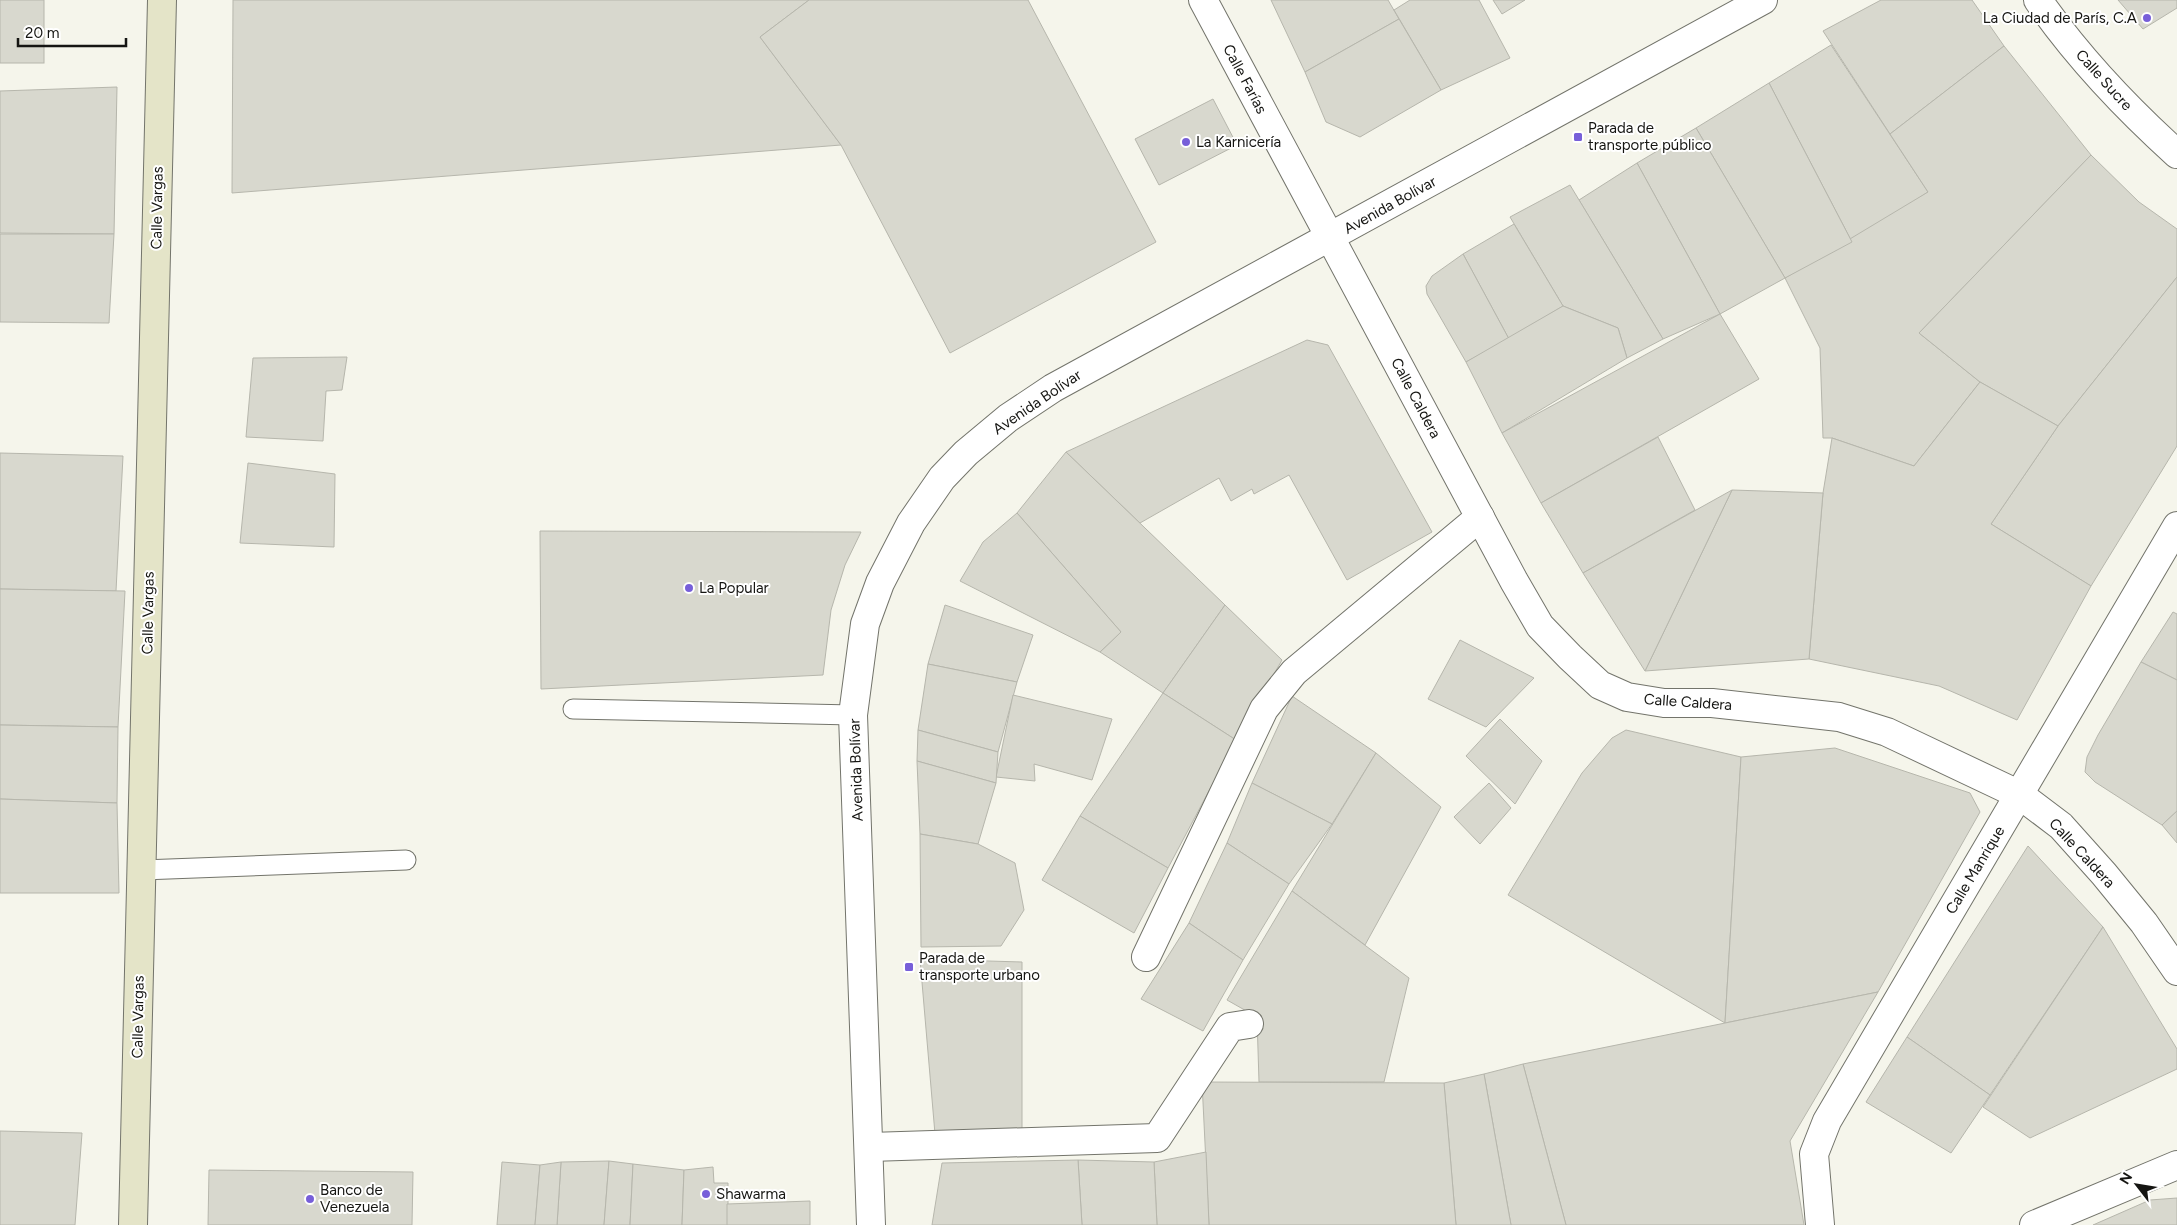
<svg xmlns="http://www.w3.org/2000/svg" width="2177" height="1225" font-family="Figtree,sans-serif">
	<rect width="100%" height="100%" fill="#f5f5eb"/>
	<!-- building -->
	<g fill="#d8d8ce" stroke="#b6b6ac">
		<rect x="0" y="0" width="44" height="63"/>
		<polygon points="233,0 809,0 760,37 841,145 232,193"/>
		<polygon points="809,0 1028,0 1156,242 950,353 841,145 760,37"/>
		<polygon points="1271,0 1388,0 1399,19 1305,72"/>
		<polygon points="1410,0 1479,0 1510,58 1441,90 1394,10"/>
		<polygon points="1493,0 1525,0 1502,14"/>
		<polygon points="1881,0 1972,0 2004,46 1890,134 1823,31"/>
		<polygon points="2118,0 2177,0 2177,8 2143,29"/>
		<polygon points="1399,19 1441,90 1360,137 1326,122 1305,72"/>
		<polygon points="1831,45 1928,192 1852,242 1769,83"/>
		<polygon points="2004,46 2091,155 1919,333 1980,382 1914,466 1832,438 1823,438 1820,348 1785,278 1928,192 1890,134"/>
		<polygon points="1769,83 1852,242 1785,278 1696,128"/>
		<polygon points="117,87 114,234 0,233 0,91"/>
		<polygon points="1213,99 1237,145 1159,185 1135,139"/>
		<polygon points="1696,128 1785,278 1720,314 1637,163"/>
		<polygon points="2091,155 2139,202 2177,229 2177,277 2058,426 1980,382 1919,333"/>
		<polygon points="1637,163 1720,314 1663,339 1579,200"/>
		<polygon points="1570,185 1663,339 1627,358 1618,328 1563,306 1510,217"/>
		<polygon points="1514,224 1563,306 1509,339 1463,254"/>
		<polygon points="0,234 114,234 109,323 0,322"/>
		<polygon points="1463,254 1509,339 1466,362 1427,294 1426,286 1432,276"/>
		<polygon points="2177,277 2177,446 2091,586 1991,524 2058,426"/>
		<polygon points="1563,306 1618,328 1627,358 1502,433 1466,362"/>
		<polygon points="1720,314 1759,379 1541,503 1502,433"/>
		<polygon points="1307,340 1328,345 1432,532 1347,580 1289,475 1254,494 1252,489 1231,501 1219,478 1140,523 1066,452"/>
		<polygon points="347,357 342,390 326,391 323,441 246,437 253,358"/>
		<polygon points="1980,382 2058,426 1991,524 2091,586 2017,720 1939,686 1809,659 1823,493 1832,438 1914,466"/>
		<polygon points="1658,437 1695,510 1583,573 1541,503"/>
		<polygon points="1066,452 1225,605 1163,693 1100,652 1121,632 1017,513"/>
		<polygon points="0,453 123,456 116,591 0,589"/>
		<polygon points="248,463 335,474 334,547 240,543"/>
		<polygon points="1732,490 1823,493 1809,659 1645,671"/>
		<polygon points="1732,490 1645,671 1583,573"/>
		<polygon points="1017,513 1121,632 1100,652 960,581 983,542"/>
		<polygon points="540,531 861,532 845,565 831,610 823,675 541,689"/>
		<polygon points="0,589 125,591 118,727 0,725"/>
		<polygon points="945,605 1033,635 1017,682 928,664"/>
		<polygon points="1225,605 1282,660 1236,740 1163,693"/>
		<polygon points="2173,612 2177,614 2177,680 2141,662"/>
		<polygon points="1460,640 1534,678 1486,727 1428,699"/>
		<polygon points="2141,662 2177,680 2177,811 2162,825 2095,782 2085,772 2087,757 2098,735"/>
		<polygon points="928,664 1017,682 998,752 918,730"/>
		<polygon points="1163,693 1236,740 1168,868 1080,816"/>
		<polygon points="1013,695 1112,719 1092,780 1034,764 1035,781 996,777"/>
		<polygon points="1292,696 1376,753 1332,824 1252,783"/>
		<polygon points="1500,719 1542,761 1515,804 1466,756"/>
		<polygon points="0,725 118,727 117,803 0,799"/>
		<polygon points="918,730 998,752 996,783 917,761"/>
		<polygon points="1626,730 1741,757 1725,1023 1508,895 1582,773 1612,738"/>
		<polygon points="1835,748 1970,793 1980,812 1878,992 1725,1023 1741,757"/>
		<polygon points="1376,753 1441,807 1365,945 1292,891"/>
		<polygon points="917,761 996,783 978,844 920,834"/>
		<polygon points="1252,783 1332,824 1289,884 1227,843"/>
		<polygon points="1489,783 1511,808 1480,844 1454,817"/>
		<polygon points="0,799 117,803 119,893 0,893"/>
		<polygon points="2177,811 2177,843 2162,825"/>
		<polygon points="1080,816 1168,868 1134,933 1042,880"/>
		<polygon points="920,834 978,844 1015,863 1024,910 1001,946 921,947"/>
		<polygon points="1227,843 1289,884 1243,960 1189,923"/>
		<polygon points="2028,846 2103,927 1990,1095 1907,1037"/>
		<polygon points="1292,891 1409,978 1384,1082 1259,1082 1257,1017 1227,1000"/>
		<polygon points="1189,923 1243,960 1203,1031 1141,999"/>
		<polygon points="2103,927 2177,1049 2177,1069 2030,1138 1983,1107"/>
		<polygon points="920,959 1022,962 1022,1130 935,1134"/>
		<polygon points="1878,992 1790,1141 1804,1225 1566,1225 1523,1064"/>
		<polygon points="1907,1037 1990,1095 1951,1153 1866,1102"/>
		<polygon points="1523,1064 1566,1225 1511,1225 1484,1074"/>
		<polygon points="1484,1074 1511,1225 1456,1225 1444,1083"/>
		<polygon points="1202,1082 1444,1083 1456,1225 1209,1225"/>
		<polygon points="0,1131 82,1133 75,1225 0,1225"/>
		<polygon points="1206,1152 1209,1225 1157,1225 1154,1162"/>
		<polygon points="1078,1160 1154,1162 1157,1225 1082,1225"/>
		<polygon points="1078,1160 1082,1225 932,1225 942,1163"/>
		<polygon points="609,1161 604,1225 557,1225 561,1162"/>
		<polygon points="609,1161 633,1164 630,1225 604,1225"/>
		<polygon points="502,1162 540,1165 535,1225 497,1225"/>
		<polygon points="561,1162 557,1225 535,1225 540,1165"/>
		<polygon points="633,1164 684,1170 682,1225 630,1225"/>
		<polygon points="713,1167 714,1183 728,1183 728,1225 682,1225 684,1170"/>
		<polygon points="209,1170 413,1172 412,1225 208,1225"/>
		<polygon points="2177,1198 2177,1225 2093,1225 2150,1200"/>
		<polygon points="810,1201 810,1225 727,1225 727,1204"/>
	</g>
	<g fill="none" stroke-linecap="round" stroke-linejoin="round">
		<!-- lane casing -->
		<g stroke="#73746b" stroke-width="21">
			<g id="lane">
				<polyline points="573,709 853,715"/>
				<polyline points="142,870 406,860"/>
			</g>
		</g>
		<!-- street casing -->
		<g stroke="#73746b" stroke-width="30">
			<g id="street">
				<polyline points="1203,0 1514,581 1540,626 1570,657 1600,685 1627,697 1664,703 1712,703 1839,717 1887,732 2020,795 2061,826 2104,874 2144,923 2177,971"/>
				<path d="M2038,0C2077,56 2126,108 2177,154"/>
				<polyline points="1146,957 1264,709 1294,672 1480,517"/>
				<polyline points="870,1147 1157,1138 1230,1027 1249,1024"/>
				<polyline points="871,1225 853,715 865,624 880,583 911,523 942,478 966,453 1008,418 1053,388 1763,0"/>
				<polyline points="1820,1225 1814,1154 1827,1121 2177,526"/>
				<polyline points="2034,1225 2177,1165"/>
			</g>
		</g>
		<!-- secondary casing -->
		<g stroke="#73746b" stroke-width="30">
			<polyline id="secondary" points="133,1225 162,0"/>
		</g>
		<!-- lane -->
		<use href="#lane" stroke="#fff" stroke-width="19"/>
		<!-- street -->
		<use href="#street" stroke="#fff" stroke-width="28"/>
		<!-- secondary -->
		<use href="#secondary" stroke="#e4e4c8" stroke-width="28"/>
	</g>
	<!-- markers -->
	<g fill="#775fd9" stroke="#fff" stroke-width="2">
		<circle cx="2147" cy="18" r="5"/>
		<rect x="1573" y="132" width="10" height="10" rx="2.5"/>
		<circle cx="1186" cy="142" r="5"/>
		<circle cx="689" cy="588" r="5"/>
		<rect x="904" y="962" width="10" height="10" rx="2.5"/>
		<circle cx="706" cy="1194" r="5"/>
		<circle cx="310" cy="1199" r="5"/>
	</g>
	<g text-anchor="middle" stroke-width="4" stroke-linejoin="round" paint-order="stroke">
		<!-- poi labels -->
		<g font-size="15" fill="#151512" stroke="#fff" text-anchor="start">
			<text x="2137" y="23" text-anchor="end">La Ciudad de París, C.A</text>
			<text x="1588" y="133">Parada de<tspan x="1588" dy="17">transporte público</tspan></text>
			<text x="1196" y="147">La Karnicería</text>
			<text x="699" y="593">La Popular</text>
			<text x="919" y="963">Parada de<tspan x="919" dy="17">transporte urbano</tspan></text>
			<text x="320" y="1195">Banco de<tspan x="320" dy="17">Venezuela</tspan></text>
			<text x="716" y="1199">Shawarma</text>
		</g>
		<!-- street labels -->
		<g font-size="15" fill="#151512" stroke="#fff">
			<text transform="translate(1245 79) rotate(62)" y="5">Calle Farías</text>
			<text transform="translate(2104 80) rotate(48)" y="5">Calle Sucre</text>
			<text transform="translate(1390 205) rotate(-29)" y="5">Avenida Bolívar</text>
			<text transform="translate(157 208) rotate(-89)" y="5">Calle Vargas</text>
			<text transform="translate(1416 398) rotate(62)" y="5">Calle Caldera</text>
			<text transform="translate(1037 402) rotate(-34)" y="5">Avenida Bolívar</text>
			<text transform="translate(148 613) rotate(-89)" y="5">Calle Vargas</text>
			<text transform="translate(1688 702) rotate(4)" y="5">Calle Caldera</text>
			<text transform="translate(856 770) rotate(-92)" y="5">Avenida Bolívar</text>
			<text transform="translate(2082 853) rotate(47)" y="5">Calle Caldera</text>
			<text transform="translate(1975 870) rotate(-59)" y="5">Calle Manrique</text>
			<text transform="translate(138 1017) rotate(-89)" y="5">Calle Vargas</text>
		</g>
	</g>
	<!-- north arrow -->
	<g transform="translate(2137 1185) rotate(301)" stroke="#ffffff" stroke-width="4" paint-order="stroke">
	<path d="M0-4L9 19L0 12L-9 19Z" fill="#151512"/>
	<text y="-8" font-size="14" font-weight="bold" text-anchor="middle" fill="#151512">N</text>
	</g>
	<!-- scale -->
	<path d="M18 38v8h108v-8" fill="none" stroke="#151512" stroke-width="2.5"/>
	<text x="25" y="38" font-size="15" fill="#151512" stroke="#ffffff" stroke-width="4" paint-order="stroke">20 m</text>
</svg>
